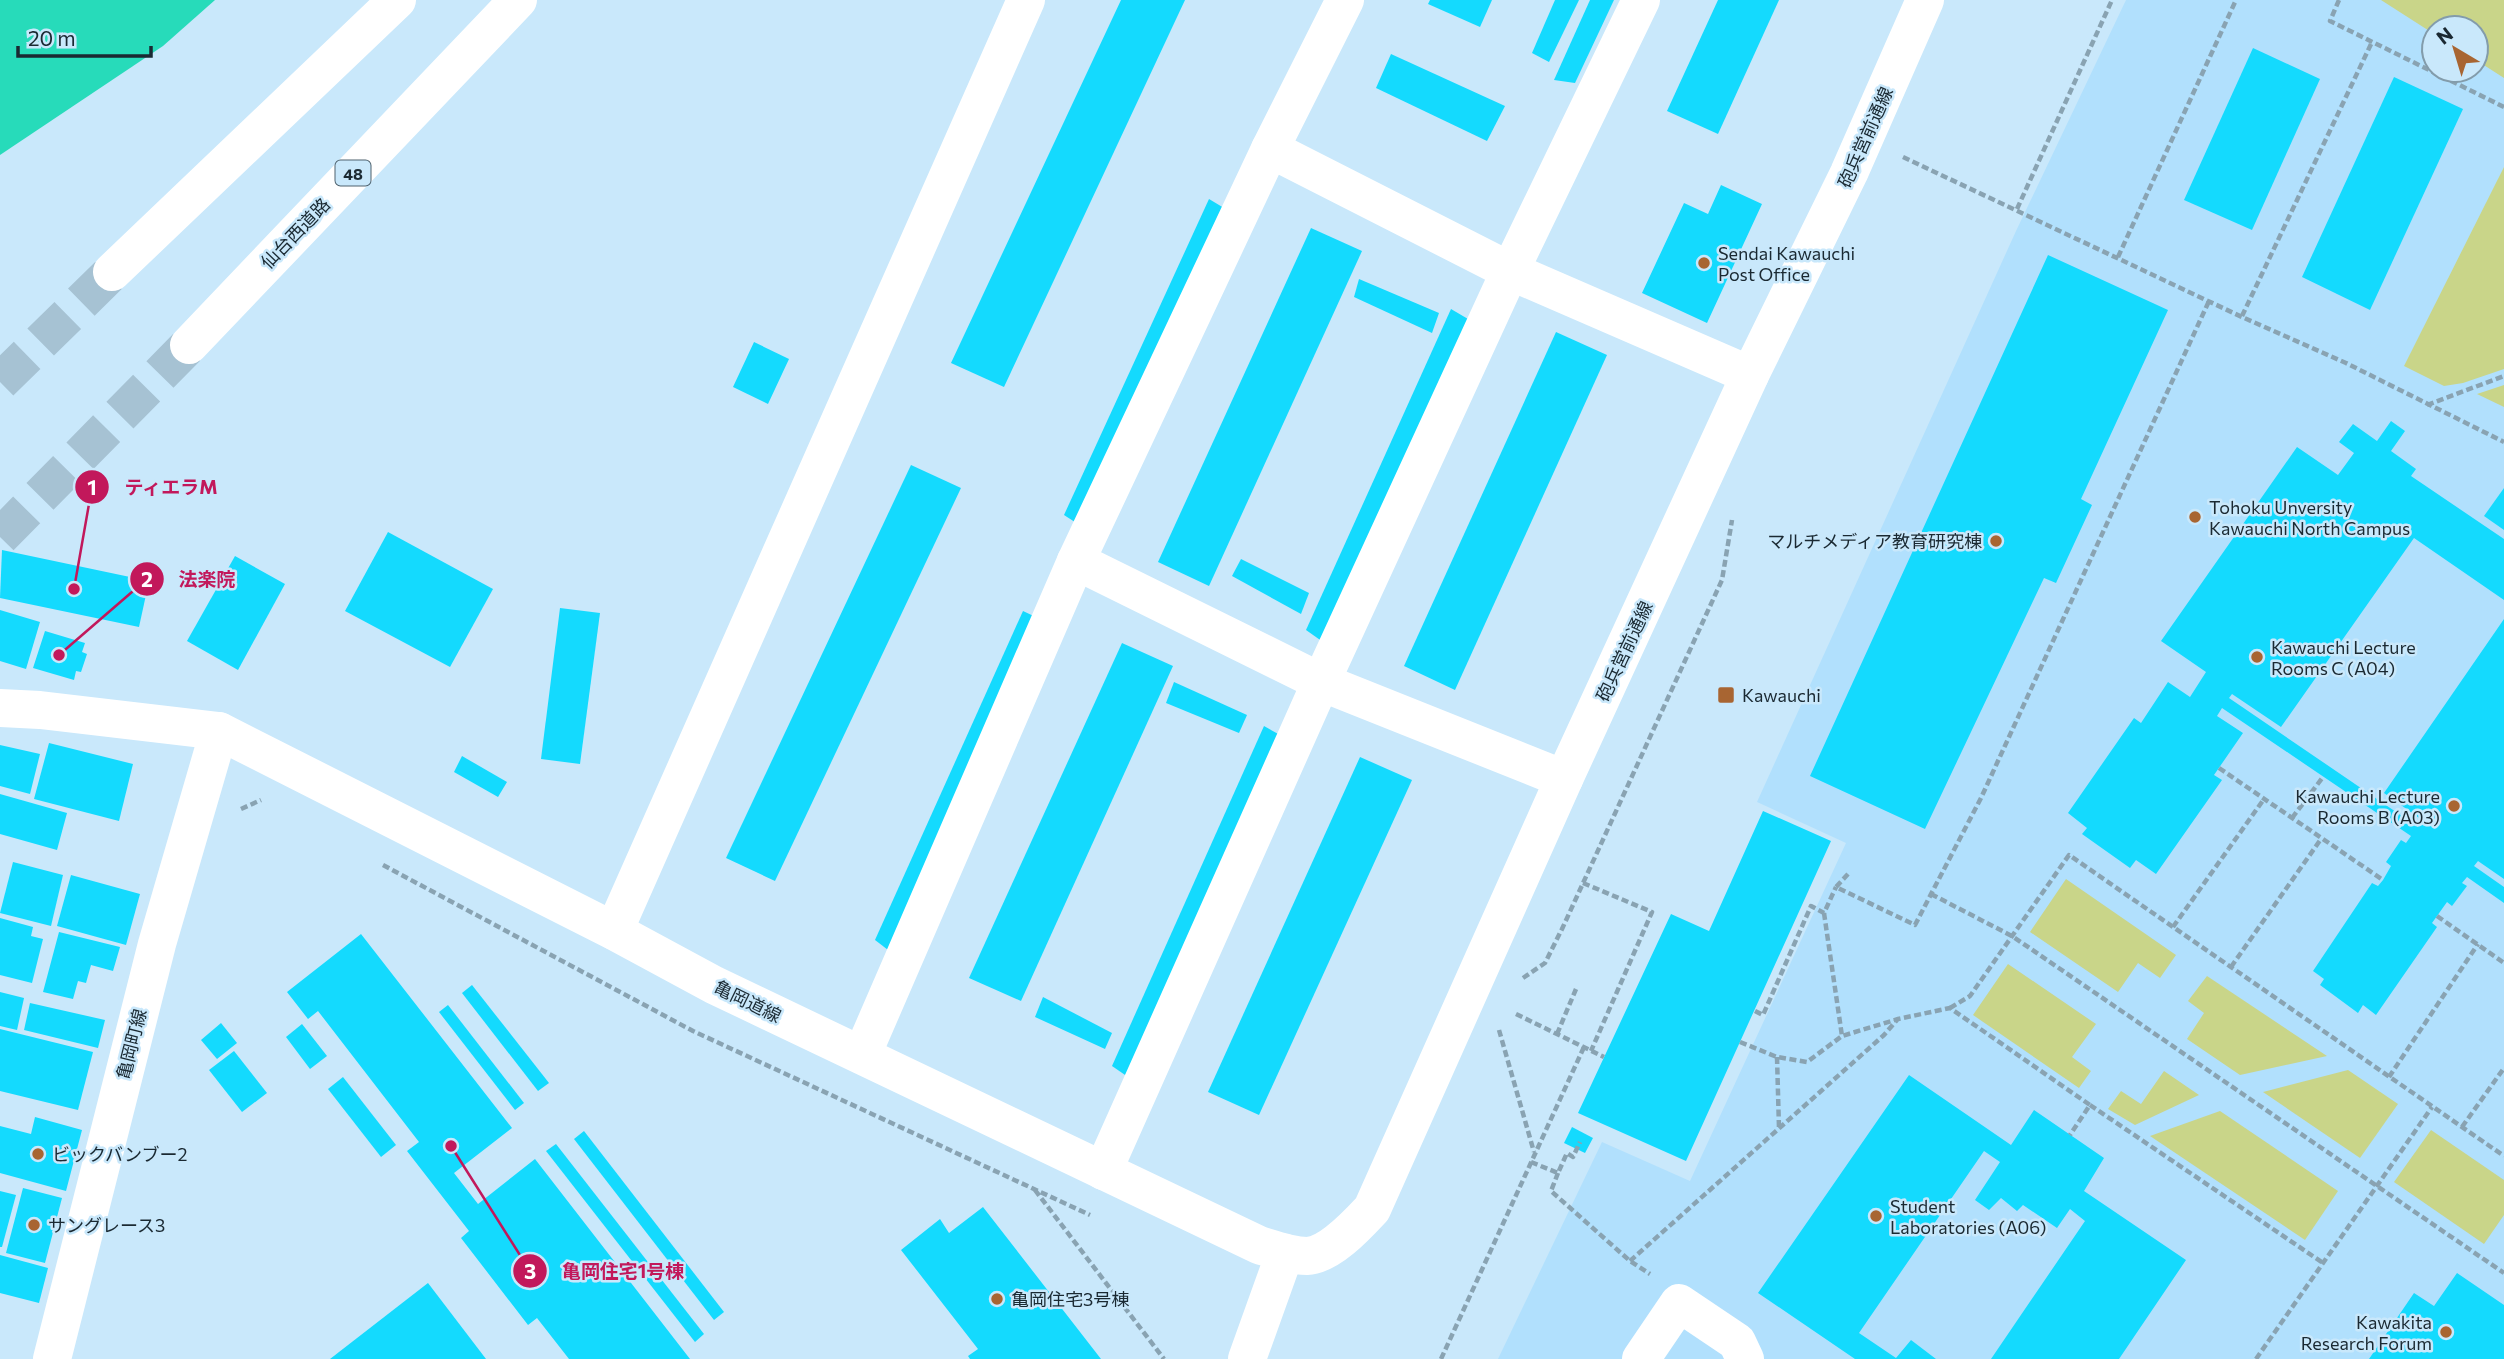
<svg xmlns="http://www.w3.org/2000/svg" width="2504" height="1359" font-family="Commissioner,'Noto Sans JP',sans-serif">
<style>
.built{fill:#b1e0fd;fill-rule:evenodd}
.green{fill:#c9d589}
.water{fill:#27dbba}
.building{fill:#14dafe}
.lines{fill:none;stroke-linecap:round;stroke-linejoin:round}
.highway-tunnel{stroke:#a6c2d3;stroke-width:38;stroke-dasharray:38 19;stroke-linecap:butt}
.path{stroke:#89a3b2;stroke-width:4.5;stroke-dasharray:7 3.5;stroke-linecap:butt}
.minor{stroke:#fff;stroke-width:38}
.highway{stroke:#fff;stroke-width:38}
.poi-dot{fill:#a86532;stroke:#c9e8fb;stroke-width:2.5}
.labels{text-anchor:middle;dominant-baseline:central;stroke-width:5;stroke-linejoin:round;paint-order:stroke}
.shield{fill:#c9e8fb;stroke:#4e626e;stroke-width:2}
.shield-label{font-size:16px;font-weight:bold;fill:#1a2932}
.street-label{font-size:18px;fill:#1a2932;stroke:#c9e8fb}
.poi-label{font-size:18px;fill:#1a2932;stroke:#c9e8fb;text-anchor:start}
.leader{fill:none;stroke:#c2185b;stroke-width:2.5}
.callout-dot{fill:#c2185b;stroke:#c9e8fb;stroke-width:2.5}
.mark-label{font-size:21px;text-anchor:middle;font-weight:bold;fill:#fff}
.callout-label{font-size:19px;text-anchor:middle;font-weight:bold;fill:#c2185b;stroke:#c9e8fb;stroke-width:5;stroke-linejoin:round;paint-order:stroke}
</style>
<rect width="100%" height="100%" fill="#c9e8fb"/>
<path class="built" d="M 2126,0 L 2504,0 L 2504,1359 L 1498,1359 L 1602,1142 L 1690,1181 L 1846,843 L 1757,802 L 2016,231 ZM 2434,28 L 2476,28 L 2476,70 L 2434,70 Z"/>
<g class="green">
<polygon points="2381,0 2504,0 2504,78 2476,60 2476,28 2434,28 2434,34"/>
<polygon points="2504,167 2504,369 2463,383 2444,386 2404,366"/>
<polygon points="2504,385 2504,407 2477,394"/>
<polygon points="2066,879 2176,955 2160,978 2138,963 2118,992 2030,932"/>
<polygon points="2008,964 2096,1024 2072,1057 2091,1071 2079,1088 1973,1015"/>
<polygon points="2207,976 2327,1056 2240,1075 2187,1039 2204,1013 2188,1001"/>
<polygon points="2348,1070 2398,1104 2360,1158 2263,1092"/>
<polygon points="2164,1071 2199,1095 2135,1125 2108,1109 2121,1091 2141,1104"/>
<polygon points="2220,1111 2338,1191 2305,1240 2150,1136"/>
<polygon points="2431,1130 2504,1180 2504,1215 2484,1244 2394,1182"/>
</g>
<polygon class="water" points="0,0 215,0 163,46 0,155"/>
<g class="building">
<polygon points="1121,0 1185,0 1004,387 951,363"/>
<polygon points="1430,0 1492,0 1480,27 1428,4"/>
<polygon points="1555,0 1579,0 1549,62 1532,53"/>
<polygon points="1590,0 1614,0 1575,83 1554,80"/>
<polygon points="1718,0 1779,0 1718,134 1667,111"/>
<polygon points="2253,48 2320,79 2252,230 2184,200"/>
<polygon points="1391,54 1505,106 1487,141 1376,88"/>
<polygon points="2394,77 2463,109 2370,310 2302,277"/>
<polygon points="1721,185 1762,204 1707,323 1642,293 1684,203 1708,214"/>
<polygon points="1209,199 1229,211 1081,526 1064,515"/>
<polygon points="1311,228 1362,251 1209,586 1158,562"/>
<polygon points="2048,255 2168,310 2081,499 2092,505 2056,583 2044,578 1925,829 1810,776"/>
<polygon points="1359,279 1439,313 1432,333 1354,297"/>
<polygon points="1451,309 1468,319 1323,642 1306,630"/>
<polygon points="1556,332 1607,355 1455,690 1404,666"/>
<polygon points="754,342 789,359 768,404 733,387"/>
<polygon points="2391,421 2405,431 2391,451 2416,469 2411,476 2504,539 2504,600 2414,538 2281,727 2232,694 2229,698 2418,827 2422,820 2384,793 2504,619 2504,879 2478,861 2474,866 2504,887 2504,903 2467,877 2462,883 2467,886 2452,906 2447,902 2432,923 2437,927 2376,1015 2363,1005 2358,1013 2320,985 2324,979 2313,971 2372,883 2378,886 2383,880 2391,866 2386,862 2401,840 2406,843 2411,836 2222,708 2217,716 2243,733 2214,775 2222,780 2156,874 2136,860 2130,868 2082,834 2087,828 2068,813 2134,718 2141,723 2168,682 2190,697 2206,672 2161,641 2297,447 2338,475 2354,453 2339,442 2353,424 2377,441"/>
<polygon points="911,465 961,488 775,881 726,858"/>
<polygon points="2504,488 2504,530 2484,516"/>
<polygon points="388,532 493,589 450,667 345,611"/>
<polygon points="2,550 149,581 139,627 0,598"/>
<polygon points="235,556 285,584 238,670 187,641"/>
<polygon points="1241,559 1309,593 1301,614 1232,576"/>
<polygon points="560,608 600,613 580,764 541,759"/>
<polygon points="0,610 40,622 26,669 0,661"/>
<polygon points="1023,611 1040,619 892,953 875,940"/>
<polygon points="45,631 85,643 82,652 87,654 81,672 76,671 74,680 33,668"/>
<polygon points="1122,643 1173,666 1021,1001 969,978"/>
<polygon points="1174,682 1247,715 1239,733 1166,703"/>
<polygon points="1264,726 1280,735 1128,1077 1112,1066"/>
<polygon points="49,743 133,764 119,821 34,799"/>
<polygon points="0,745 40,754 30,794 0,786"/>
<polygon points="462,756 507,782 498,797 454,772"/>
<polygon points="1360,757 1412,780 1259,1115 1208,1092"/>
<polygon points="0,794 67,813 57,850 0,834"/>
<polygon points="1763,811 1831,841 1686,1161 1578,1113 1671,914 1709,931"/>
<polygon points="13,862 63,875 51,926 0,913"/>
<polygon points="71,875 140,894 126,945 57,926"/>
<polygon points="0,918 33,927 31,936 43,939 32,983 0,975"/>
<polygon points="59,932 120,947 113,971 91,965 86,983 78,981 73,999 43,992"/>
<polygon points="361,934 512,1128 454,1173 478,1204 535,1159 690,1359 569,1359 537,1318 528,1325 461,1238 469,1231 407,1151 419,1142 318,1011 308,1019 287,992"/>
<polygon points="472,985 549,1083 538,1091 462,993"/>
<polygon points="0,992 24,998 17,1030 0,1026"/>
<polygon points="1043,997 1112,1033 1105,1049 1035,1017"/>
<polygon points="30,1003 105,1020 98,1048 24,1030"/>
<polygon points="448,1005 524,1103 515,1110 439,1012"/>
<polygon points="221,1023 237,1043 217,1059 201,1040"/>
<polygon points="302,1024 327,1056 310,1069 286,1037"/>
<polygon points="0,1029 93,1052 78,1110 0,1091"/>
<polygon points="234,1051 267,1093 242,1112 209,1070"/>
<polygon points="1909,1075 2011,1145 2034,1110 2104,1158 2084,1191 2186,1260 2119,1359 1991,1359 2085,1221 2070,1209 2057,1228 2023,1205 2017,1211 2001,1198 1989,1210 1975,1200 2000,1162 1984,1151 1859,1333 1896,1358 1911,1340 1936,1359 1855,1359 1758,1293"/>
<polygon points="343,1077 396,1145 381,1157 328,1089"/>
<polygon points="35,1117 82,1130 66,1191 0,1173 0,1126 31,1134"/>
<polygon points="1572,1127 1593,1138 1585,1153 1564,1143"/>
<polygon points="584,1131 724,1312 714,1320 574,1139"/>
<polygon points="556,1144 704,1334 695,1342 546,1151"/>
<polygon points="23,1188 62,1198 45,1263 6,1253"/>
<polygon points="0,1191 16,1195 2,1247 0,1247"/>
<polygon points="983,1207 1101,1359 970,1359 968,1356 978,1349 901,1250 940,1219 949,1233"/>
<polygon points="0,1255 48,1268 39,1303 0,1293"/>
<polygon points="2457,1273 2504,1305 2504,1359 2369,1359 2414,1293 2434,1306"/>
<polygon points="428,1283 486,1359 330,1359"/>
</g>
<g class="lines">
<g class="highway-tunnel">
<polyline points="0,382 112,272"/>
<polyline points="0,537 189,345"/>
</g>
<g class="path">
<polyline points="2339,0 2330,21 2504,107"/>
<polyline points="1903,157 2242,317 2346,363 2504,442"/>
<polyline points="2017,209 2112,0"/>
<polyline points="2118,257 2236,0"/>
<polyline points="2242,316 2372,42"/>
<polyline points="2427,405 2504,376"/>
<polyline points="2219,768 2383,880"/>
<polyline points="241,809 261,800"/>
<polyline points="2292,818 2323,777"/>
<polyline points="383,865 693,1031 1090,1215"/>
<polyline points="1848,874 1836,887 1915,925 1981,798 2209,301"/>
<polyline points="1583,883 1652,912 1591,1051"/>
<polyline points="1931,894 2012,936 2504,1273"/>
<polyline points="1824,913 1842,1036"/>
<polyline points="2437,916 2504,963"/>
<polyline points="2173,927 2264,799"/>
<polyline points="2231,967 2321,839"/>
<polyline points="1523,978 1545,963 1562,929 1722,580 1732,520"/>
<polyline points="1950,1008 1970,996 2069,855 2504,1156"/>
<polyline points="1755,1011 1763,1015 1811,906 1824,913 1836,887"/>
<polyline points="1516,1014 1604,1057"/>
<polyline points="1499,1030 1534,1152"/>
<polyline points="1557,1034 1576,989"/>
<polyline points="1740,1042 1777,1057 1807,1062 1842,1036 1898,1019 1950,1008 2090,1105 2070,1135"/>
<polyline points="1777,1057 1779,1128"/>
<polyline points="2389,1077 2478,944"/>
<polyline points="2090,1105 2323,1263"/>
<polyline points="2462,1127 2504,1068"/>
<polyline points="1531,1162 1558,1173 1567,1153 1573,1157 1580,1142"/>
<polyline points="1558,1173 1551,1191 1630,1261 1650,1274"/>
<polyline points="1035,1190 1164,1359"/>
<polyline points="1630,1261 1884,1035 1897,1020"/>
<polyline points="1441,1359 1584,1047"/>
<polyline points="2256,1359 2432,1107"/>
</g>
<g class="minor">
<polyline points="1270,149 1510,271 1750,375"/>
<polyline points="1076,561 1321,682 1564,779"/>
<path d="M 0,708 L 40,710 L 219,731 L 614,931 L 714,985 L 1259,1245 C 1275,1250 1291,1256 1307,1256 C 1330,1255 1358,1224 1372,1209 L 1564,779 L 1750,375 L 1849,173 L 1925,0"/>
<polyline points="614,931 1026,0"/>
<polyline points="862,1055 1076,561 1270,149 1345,0"/>
<polyline points="1103,1171 1321,682 1510,271 1641,0"/>
<polyline points="52,1359 157,944 219,731"/>
<polyline points="1247,1359 1285,1253"/>
<polyline points="1641,1359 1679,1303 1737,1342 1745,1359"/>
</g>
<g class="highway">
<polyline points="112,272 397,0"/>
<polyline points="189,345 518,0"/>
</g>
</g>
<g class="poi-dot">
<circle cx="1704" cy="263" r="7"/>
<circle cx="2195" cy="517" r="7"/>
<circle cx="1996" cy="541" r="7"/>
<circle cx="2257" cy="657" r="7"/>
<rect x="1717" y="686" width="18" height="18" rx="3.5"/>
<circle cx="2454" cy="806" r="7"/>
<circle cx="38" cy="1154" r="7"/>
<circle cx="1876" cy="1216" r="7"/>
<circle cx="34" cy="1225" r="7"/>
<circle cx="997" cy="1299" r="7"/>
<circle cx="2446" cy="1332" r="7"/>
</g>
<g class="labels">
<rect class="shield" x="335.5" y="160.5" width="35" height="25" rx="5"/>
<g class="shield-label">
<text x="353" y="173">48</text>
</g>
<g class="street-label">
<text transform="translate(1865 137) rotate(-66)">砲兵営前通線</text>
<text transform="translate(295 233) rotate(-46)">仙台西道路</text>
<text transform="translate(1624 651) rotate(-65)">砲兵営前通線</text>
<text transform="translate(748 1001) rotate(26)">亀岡道線</text>
<text transform="translate(131 1044) rotate(-76)">亀岡町線</text>
</g>
<g class="poi-label">
<text x="1718" y="253">Sendai Kawauchi<tspan x="1718" dy="21">Post Office</tspan></text>
<text x="2209" y="507">Tohoku Unversity<tspan x="2209" dy="21">Kawauchi North Campus</tspan></text>
<text x="1982" y="541" text-anchor="end">マルチメディア教育研究棟</text>
<text x="2271" y="647">Kawauchi Lecture<tspan x="2271" dy="21">Rooms C (A04)</tspan></text>
<text x="1742" y="695">Kawauchi</text>
<text x="2440" y="796" text-anchor="end">Kawauchi Lecture<tspan x="2440" dy="21">Rooms B (A03)</tspan></text>
<text x="52" y="1154">ビックバンブー2</text>
<text x="1890" y="1206">Student<tspan x="1890" dy="21">Laboratories (A06)</tspan></text>
<text x="48" y="1225">サングレース3</text>
<text x="1011" y="1299">亀岡住宅3号棟</text>
<text x="2432" y="1322" text-anchor="end">Kawakita<tspan x="2432" dy="21">Research Forum</tspan></text>
</g>
</g>
<path class="leader" d="M74 589L92 487M59 655L147 579M451 1146L530 1271"/>
<g class="callout-dot">
<circle cx="74" cy="589" r="7"/>
<circle cx="59" cy="655" r="7"/>
<circle cx="451" cy="1146" r="7"/>
<circle cx="92" cy="487" r="18"/>
<circle cx="147" cy="579" r="18"/>
<circle cx="530" cy="1271" r="18"/>
</g>
<g class="mark-label">
<text x="92" y="495">1</text>
<text x="147" y="587">2</text>
<text x="530" y="1279">3</text>
</g>
<g class="callout-label">
<text x="171" y="494">ティエラM</text>
<text x="207" y="586">法楽院</text>
<text x="623" y="1278">亀岡住宅1号棟</text>
</g>
<g transform="translate(2455 49) rotate(322)"><circle r="33" fill="#c9e8fb" stroke="#839cab" stroke-width="2"/>
<path d="M0-5L12 26L0 18L-12 26Z" fill="#a86532"/>
<text y="-10" font-size="19" font-weight="bold" text-anchor="middle" fill="#1a2932">N</text>
</g>
<path d="M18 46v10h133v-10" fill="none" stroke="#1a2932" stroke-width="3.5"/>
<text x="28" y="46" font-size="21" fill="#1a2932" stroke="#c9e8fb" stroke-width="5" paint-order="stroke">20 m</text>
</svg>
